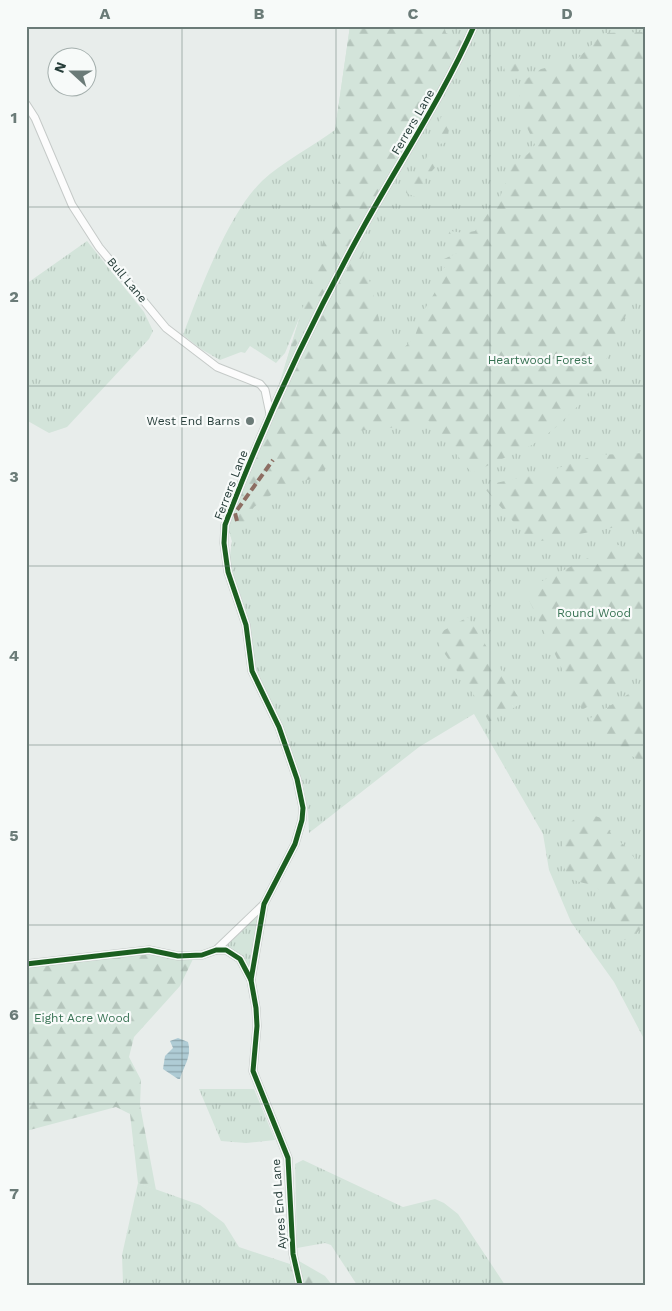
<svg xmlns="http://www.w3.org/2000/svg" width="672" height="1311" font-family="'Work Sans',sans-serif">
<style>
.grass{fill:url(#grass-tufts)}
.forest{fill:url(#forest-firs)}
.water{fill:url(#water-rules)}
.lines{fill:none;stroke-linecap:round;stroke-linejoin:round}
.minor-casing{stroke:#c5cac8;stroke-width:9}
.minor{stroke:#fcfcfc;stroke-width:7}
.quiet{stroke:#8d6e63;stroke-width:4;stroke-dasharray:8 4;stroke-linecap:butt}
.cycleway-casing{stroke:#f7faf9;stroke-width:8}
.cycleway{stroke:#1b5e20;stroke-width:5}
.grid{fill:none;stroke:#6b7b78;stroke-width:1;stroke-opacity:0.55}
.poi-dot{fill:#6b7b78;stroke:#f7faf9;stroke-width:2}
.labels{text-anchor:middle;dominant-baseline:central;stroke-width:4.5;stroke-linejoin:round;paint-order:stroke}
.street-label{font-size:12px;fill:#273e3a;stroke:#f7faf9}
.park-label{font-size:12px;fill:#367152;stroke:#f7faf9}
.poi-label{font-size:12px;fill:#273e3a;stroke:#f7faf9;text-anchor:end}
.neatline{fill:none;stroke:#6b7b78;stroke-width:2}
.grid-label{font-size:16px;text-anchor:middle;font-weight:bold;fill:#6b7b78}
</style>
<defs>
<pattern id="grass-tufts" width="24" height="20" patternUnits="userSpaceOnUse" patternTransform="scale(1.25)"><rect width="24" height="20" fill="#d3e4da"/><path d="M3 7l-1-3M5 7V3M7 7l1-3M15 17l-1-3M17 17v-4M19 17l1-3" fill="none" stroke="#b5c5bc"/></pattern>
<pattern id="forest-firs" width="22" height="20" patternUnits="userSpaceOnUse" patternTransform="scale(1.25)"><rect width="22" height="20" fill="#d3e4da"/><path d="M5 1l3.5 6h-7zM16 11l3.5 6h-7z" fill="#b5c5bc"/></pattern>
<pattern id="water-rules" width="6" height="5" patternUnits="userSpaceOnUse" patternTransform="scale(1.25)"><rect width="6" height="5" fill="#afccd5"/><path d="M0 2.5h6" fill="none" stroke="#8ea7ae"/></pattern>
</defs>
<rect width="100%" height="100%" fill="#e8edeb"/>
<g class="grass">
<path d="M 350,26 L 646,26 L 646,1051 L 643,1037 L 614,982 L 571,922 L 549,870 L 543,834 L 474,714 L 419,747 L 309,833 L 308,811 L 303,784 L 288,740 L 256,669 L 249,620 L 229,562 L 232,541 L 227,524 L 263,437 L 300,316 L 285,353 L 276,363 L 250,346 L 245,353 L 241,352 L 220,360 L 201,349 L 183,335 C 200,290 228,214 262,181 C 281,163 313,146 335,130 Z"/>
<polygon points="87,241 144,312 153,331 149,339 67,427 49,433 26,420 26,284"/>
<polygon points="262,911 250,971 238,954 224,947"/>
<polygon points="199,1089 254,1089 275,1140 246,1143 221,1141"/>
<polygon points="303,1160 403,1207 435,1199 444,1203 458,1214 505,1285 357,1285 331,1245 325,1243 297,1248 295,1164"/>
<polygon points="138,1183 200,1205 224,1223 239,1247 290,1264 296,1285 139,1285 123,1283 122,1255"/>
</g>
<g class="forest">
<polygon points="350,26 444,26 446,33 464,42 413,138 376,196 285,366 333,209 346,149 335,130"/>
<path d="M 646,32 L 646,45 L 643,46 L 646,51 L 646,280 L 616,333 L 603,369 L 583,401 L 554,429 L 532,445 L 472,473 L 427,419 L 421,425 L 356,431 L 337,446 L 320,478 L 288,483 L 254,507 L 232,541 L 227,524 L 291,375 L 361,243 L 366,246 L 361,259 L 371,285 L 382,332 L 403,349 L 415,336 L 423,312 L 441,282 L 439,274 L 445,267 L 444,259 L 457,253 L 454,246 L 445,241 L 450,231 L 464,233 L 475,231 L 500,197 L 508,177 L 505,171 L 511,170 L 514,161 L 528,154 L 535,145 C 524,119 515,111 522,82 L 541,69 L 575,61 L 604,33 Z"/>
<circle cx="512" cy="67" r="8"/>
<path d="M 445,109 L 456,113 L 455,123 C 448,128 447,133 450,141 L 440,144 L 436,138 L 438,124 Z"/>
<polygon points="430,147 437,148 441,161 424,180 424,191 416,197 406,193 406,188 426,159"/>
<path d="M 646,453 L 646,538 C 642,535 637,531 633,529 C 614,521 556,544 530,541 L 486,490 L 486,485 L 544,473 L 596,455 Z"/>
<polygon points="619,545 638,552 646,561 646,663 629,682 582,710 524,590 610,547"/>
<polygon points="468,617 522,703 489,722 476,698 440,647 439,633"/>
<polygon points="646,683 646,763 615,748 589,719"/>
<path d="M 592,815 L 601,818 L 612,835 L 627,848 L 640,866 L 646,879 L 646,923 L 633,937 L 624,940 C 613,925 614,902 598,889 C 590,882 577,884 570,877 C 558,866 560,833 571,822 C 577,816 584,816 592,815 Z"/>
<polygon points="153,953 193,959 180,986 134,1037 129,1057 141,1080 140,1105 156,1190 138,1183 130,1114 116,1107 26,1131 26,965"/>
<polygon points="299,1261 325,1276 332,1285 304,1285"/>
</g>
<path class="water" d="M 178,1038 L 188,1042 C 192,1057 184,1065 180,1079 L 178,1079 L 163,1069 L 165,1056 L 173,1048 L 170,1041 Z"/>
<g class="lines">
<defs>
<g id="minor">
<polyline points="26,104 35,118 72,205 99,247 166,328 217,367 260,384 265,390 270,414"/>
<polyline points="216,950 264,904"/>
<polyline points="26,964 149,950 178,956 202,955 216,950 226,950 240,959 251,980 256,1008 257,1026 253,1071 288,1158 293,1254 300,1285"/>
<path d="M 251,980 L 264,904 L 295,844 L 302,820 L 303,808 L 297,779 L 279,727 L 252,671 L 246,625 L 228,572 L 224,543 L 225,525 C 264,422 311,322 364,226 C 401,159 443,96 474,26"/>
</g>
</defs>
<use href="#minor" class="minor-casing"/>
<use href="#minor" class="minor"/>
<polyline class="quiet" points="237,521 235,513 273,460"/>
<defs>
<g id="cycleway">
<polyline points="26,964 149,950 178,956 202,955 216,950 226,950 240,959 251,980 256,1008 257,1026 253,1071 288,1158 293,1254 300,1285"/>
<path d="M 251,980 L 264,904 L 295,844 L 302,820 L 303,808 L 297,779 L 279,727 L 252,671 L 246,625 L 228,572 L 224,543 L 225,525 C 264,422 311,322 364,226 C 401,159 443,96 474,26"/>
</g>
</defs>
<use href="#cycleway" class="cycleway-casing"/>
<use href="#cycleway" class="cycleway"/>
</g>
<path class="grid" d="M 182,26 L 182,1285M 336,26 L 336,1285M 490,26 L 490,1285M 26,207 L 646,207M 26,386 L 646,386M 26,566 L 646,566M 26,745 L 646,745M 26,925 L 646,925M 26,1104 L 646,1104"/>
<circle class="poi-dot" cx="250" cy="421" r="5"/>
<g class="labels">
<g class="street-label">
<text transform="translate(413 122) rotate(-60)">Ferrers Lane</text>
<text transform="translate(127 280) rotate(50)">Bull Lane</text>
<text transform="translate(231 485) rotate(-69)">Ferrers Lane</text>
<text transform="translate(279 1204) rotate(-94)">Ayres End Lane</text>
</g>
<g class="park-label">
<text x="540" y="360">Heartwood Forest</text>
<text x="594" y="613">Round Wood</text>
<text x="82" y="1018">Eight Acre Wood</text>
</g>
<g class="poi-label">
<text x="240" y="421">West End Barns</text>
</g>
</g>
<rect width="672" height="1311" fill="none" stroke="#f7faf9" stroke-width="55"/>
<g transform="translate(72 72) rotate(291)"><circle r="24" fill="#f7faf9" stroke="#a4afad"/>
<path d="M0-4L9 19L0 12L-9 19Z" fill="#6b7b78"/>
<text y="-8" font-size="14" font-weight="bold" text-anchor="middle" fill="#273e3a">N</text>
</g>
<rect x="28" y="28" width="616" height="1256" class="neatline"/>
<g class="grid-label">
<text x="105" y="19">A</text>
<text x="259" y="19">B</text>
<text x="413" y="19">C</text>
<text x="567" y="19">D</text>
<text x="14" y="123">1</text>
<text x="14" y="302">2</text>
<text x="14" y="482">3</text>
<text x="14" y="661">4</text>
<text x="14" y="841">5</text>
<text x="14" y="1020">6</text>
<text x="14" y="1199">7</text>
</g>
</svg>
